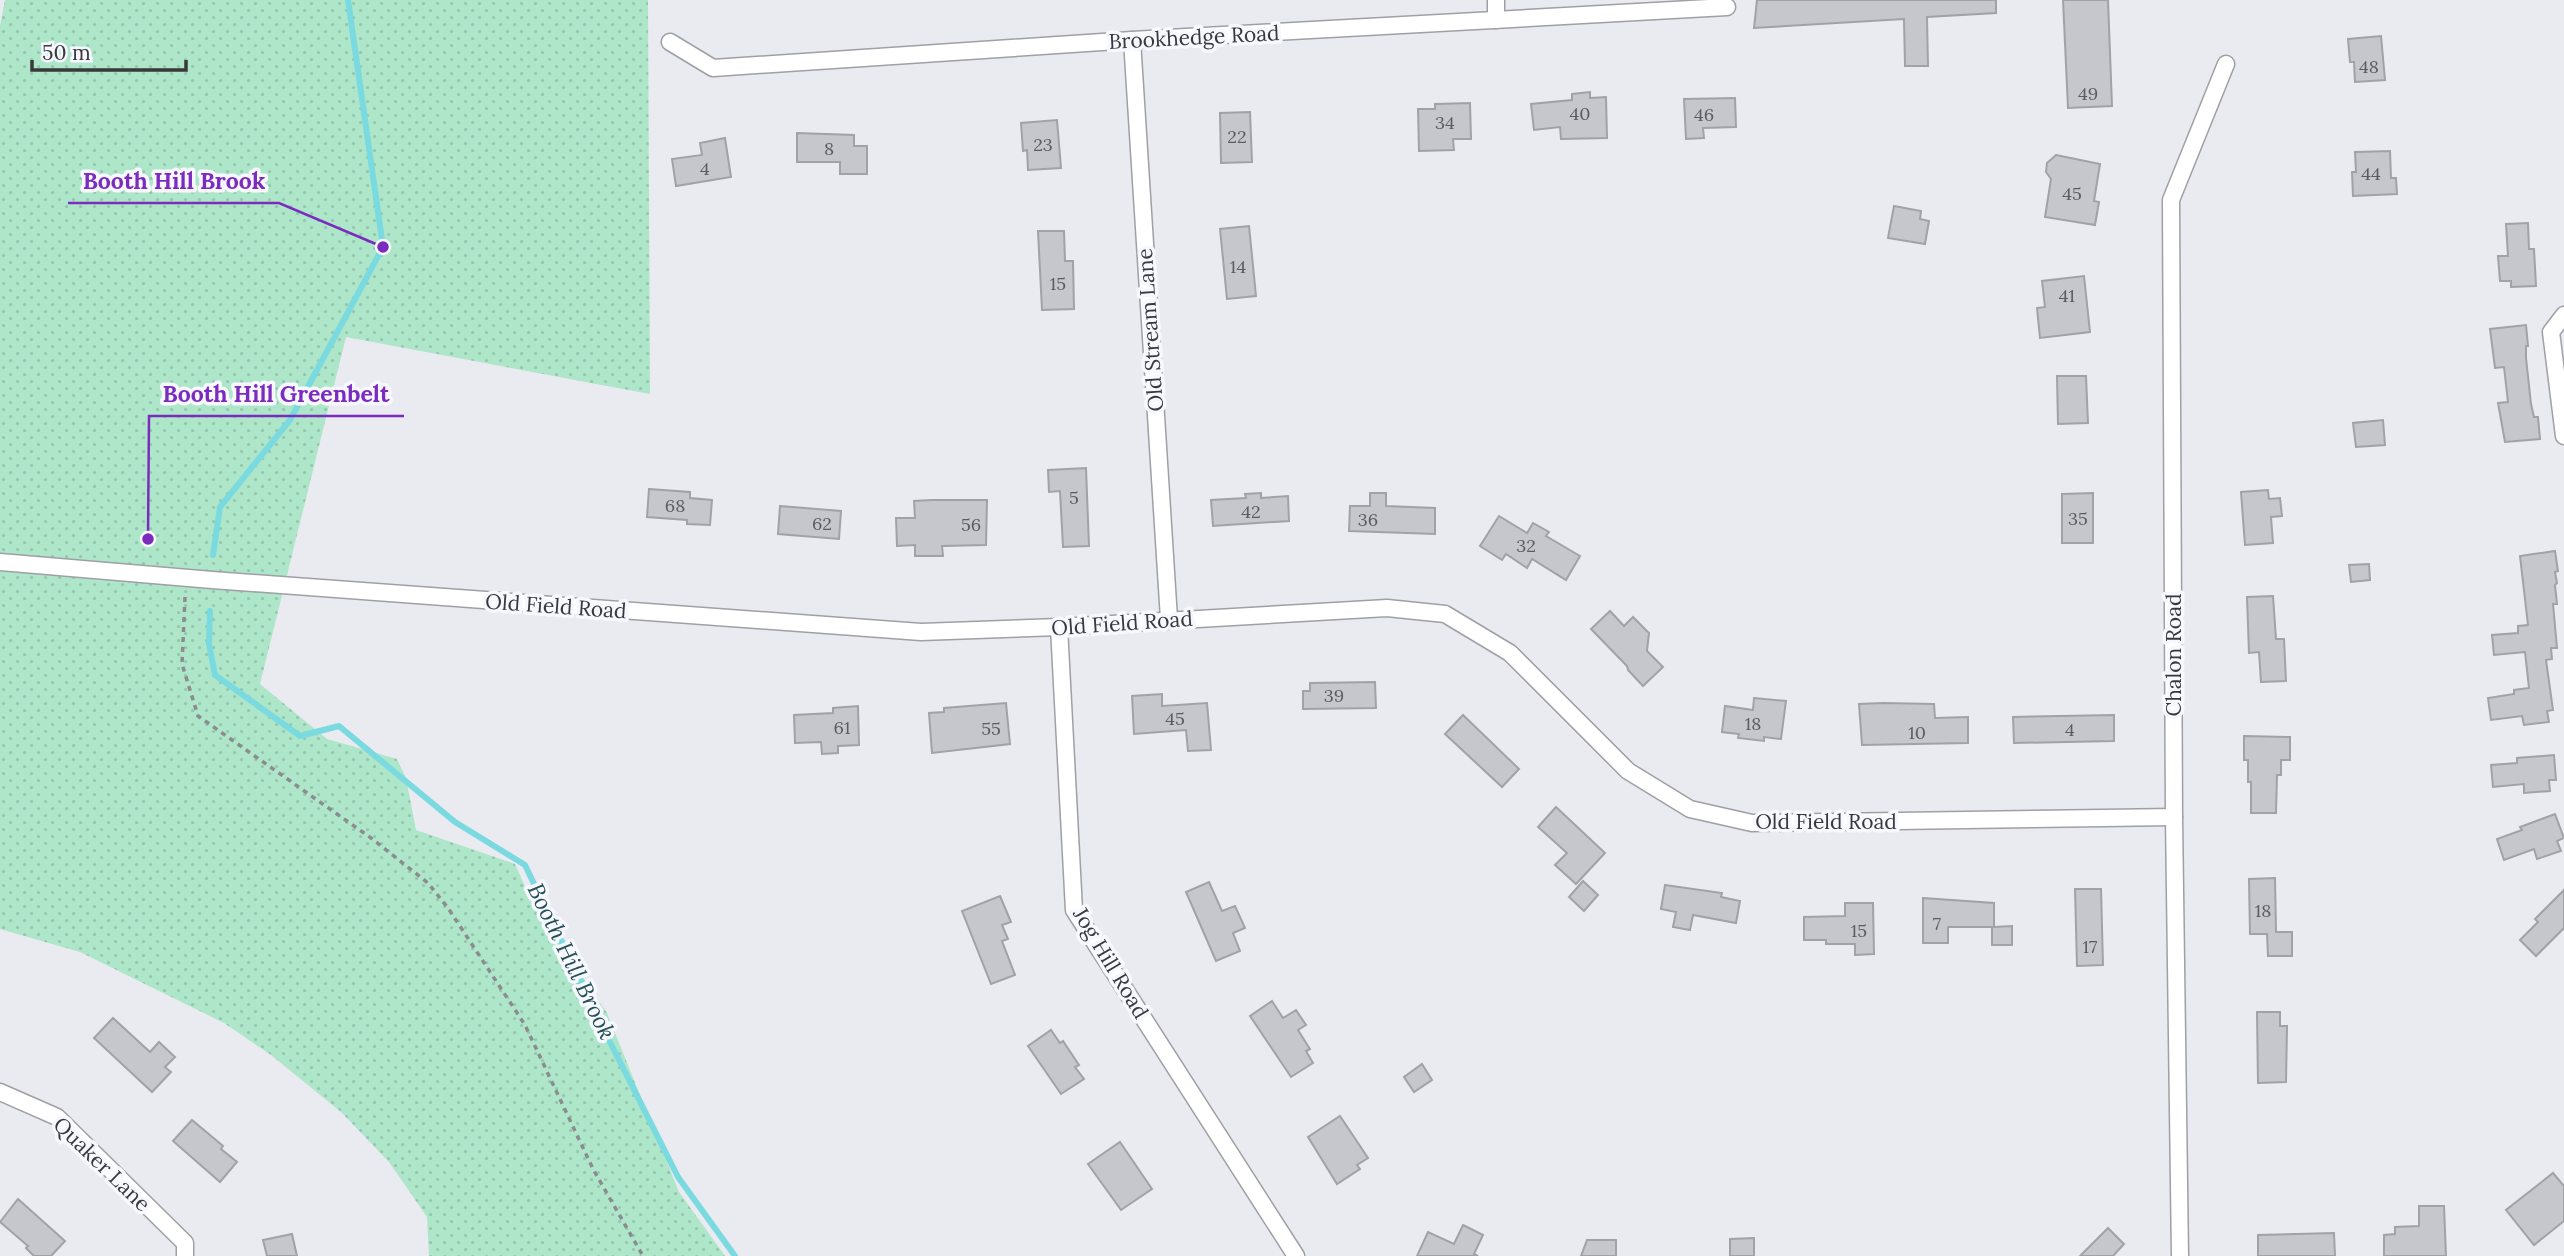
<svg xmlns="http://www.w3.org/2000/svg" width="2564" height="1256" font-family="Lora,serif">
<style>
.park{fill:url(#park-dots)}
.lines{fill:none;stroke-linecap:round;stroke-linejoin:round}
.stream{stroke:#7adadf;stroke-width:6}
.building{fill:#c6c6cd;stroke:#a1a1a8;stroke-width:2}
.minor-casing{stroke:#9f9fa6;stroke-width:19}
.path{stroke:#8b8b90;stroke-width:3.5;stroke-dasharray:5 5;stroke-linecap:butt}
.minor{stroke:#fff;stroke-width:16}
.labels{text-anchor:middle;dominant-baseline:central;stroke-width:7;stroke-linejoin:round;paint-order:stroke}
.number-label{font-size:18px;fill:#5c5c60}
.street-label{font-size:21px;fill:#39393c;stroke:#f7f7ff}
.water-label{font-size:23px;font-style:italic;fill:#255153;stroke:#f7f7ff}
.leader{fill:none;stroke:#7b2cbf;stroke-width:2.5}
.callout-dot{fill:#7b2cbf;stroke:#f7f7ff;stroke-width:2.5}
.callout-label{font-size:23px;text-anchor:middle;font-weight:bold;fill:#7b2cbf;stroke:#f7f7ff;stroke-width:7;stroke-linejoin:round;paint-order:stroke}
</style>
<defs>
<pattern id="park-dots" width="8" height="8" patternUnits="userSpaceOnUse" patternTransform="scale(1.75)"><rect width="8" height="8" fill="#aee6c9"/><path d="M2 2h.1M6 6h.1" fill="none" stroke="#96c6ae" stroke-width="1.8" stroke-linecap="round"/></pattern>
</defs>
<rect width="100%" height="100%" fill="#eaeaf1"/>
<polygon class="park" points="5,0 648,0 650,394 346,337 260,684 327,739 397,759 406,778 416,830 515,864 531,900 607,1013 679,1192 725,1256 429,1256 427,1217 389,1162 341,1112 271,1055 224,1023 80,952 0,929 0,26"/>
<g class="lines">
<g class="stream">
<polyline points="213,555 220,507 290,420 383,247 348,0"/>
<polyline points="210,611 209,644 215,675 300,736 339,726 455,822 525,865 611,1044 678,1177 735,1256"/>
</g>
</g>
<g class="building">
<polygon points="1757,0 1996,0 1996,13 1927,17 1928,66 1905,66 1904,19 1754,28"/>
<polygon points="2063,0 2108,0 2112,106 2068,108"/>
<polygon points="2381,36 2385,80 2355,82 2354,62 2350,62 2348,39"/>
<polygon points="1590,92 1590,98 1606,97 1607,138 1561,139 1560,127 1534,130 1531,104 1572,100 1572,94"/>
<polygon points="1735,98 1736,127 1703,128 1704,138 1686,139 1684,99"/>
<polygon points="1470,103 1471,139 1453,139 1454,150 1419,151 1418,109 1435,109 1435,104"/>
<polygon points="1250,112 1252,162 1221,163 1220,113"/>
<polygon points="1057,120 1061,168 1028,170 1027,150 1023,151 1021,123"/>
<polygon points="797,133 854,135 854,146 867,146 867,174 840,174 840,162 797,162"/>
<polygon points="725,138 731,177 676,186 672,159 702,155 700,143"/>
<polygon points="2390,151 2391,178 2396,178 2397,194 2353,196 2352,172 2356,172 2355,152"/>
<polygon points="2056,155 2100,164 2094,201 2099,202 2095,225 2045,217 2051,179 2046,172 2047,163"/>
<polygon points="1894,206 1921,211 1920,219 1929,221 1925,244 1888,238"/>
<polygon points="2528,223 2529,249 2534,249 2536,286 2511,287 2511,281 2500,281 2498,256 2508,256 2506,224"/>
<polygon points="1249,226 1256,296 1227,299 1220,229"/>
<polygon points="1038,231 1064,231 1065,261 1073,261 1074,309 1042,310"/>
<polygon points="2084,276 2090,332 2040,338 2037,308 2045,307 2042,281"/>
<polygon points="2526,325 2528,346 2526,346 2526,358 2531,404 2534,417 2538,417 2540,439 2505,442 2498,403 2508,402 2504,367 2495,368 2490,329"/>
<polygon points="2057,376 2086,376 2088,423 2058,424"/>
<polygon points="2383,420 2385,445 2356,447 2353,423"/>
<polygon points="1086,468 1089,546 1063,547 1060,491 1049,492 1048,470"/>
<polygon points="649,489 690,492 690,498 712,500 710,525 687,524 687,520 647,517"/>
<polygon points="2268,490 2269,499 2280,498 2282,516 2271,517 2273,543 2245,545 2241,492"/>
<polygon points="1261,493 1261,498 1288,496 1289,521 1213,526 1211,500 1246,498 1245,494"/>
<polygon points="1370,493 1386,493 1386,506 1435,508 1435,534 1349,531 1350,506 1370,506"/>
<polygon points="2093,493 2093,543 2062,543 2062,494"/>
<polygon points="931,500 987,500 986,545 942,546 943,556 915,556 915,545 897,546 896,518 915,518 914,501"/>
<polygon points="780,506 841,511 839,539 778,534"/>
<polygon points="1499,516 1527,533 1533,523 1549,532 1546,536 1580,556 1566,580 1532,559 1527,568 1506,554 1502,560 1480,546"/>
<polygon points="2555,551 2558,571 2555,572 2557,583 2555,585 2557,604 2553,604 2557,648 2551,648 2552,659 2546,660 2553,710 2547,711 2549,722 2524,725 2522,716 2491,720 2488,698 2514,694 2514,690 2529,688 2525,652 2494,655 2492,635 2518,633 2518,626 2528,625 2520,556"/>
<polygon points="2369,564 2370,580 2351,582 2349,565"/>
<polygon points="2273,596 2276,639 2284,639 2286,681 2261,682 2259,652 2249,653 2247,597"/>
<polygon points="1610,611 1624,626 1633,617 1649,633 1647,651 1663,667 1643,686 1628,670 1627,666 1591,629"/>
<polygon points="1375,682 1376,708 1303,709 1303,691 1310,691 1310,683"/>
<polygon points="1162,694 1162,706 1207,703 1211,750 1188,751 1186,730 1134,734 1132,696"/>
<polygon points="1754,698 1786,701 1781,739 1764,737 1764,741 1738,738 1739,734 1722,732 1725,706 1753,710"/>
<polygon points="1006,703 1010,744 932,753 929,713 944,712 944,708"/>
<polygon points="1883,703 1934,704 1935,718 1968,717 1968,743 1862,745 1859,704"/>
<polygon points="858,706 859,745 838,746 838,753 822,754 821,742 795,743 794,715 833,713 833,708"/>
<polygon points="1463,715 1519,769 1502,787 1445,734"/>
<polygon points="2114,715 2114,741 2014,743 2013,717"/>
<polygon points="2244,736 2290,737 2290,760 2281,760 2281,775 2277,775 2276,813 2251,813 2251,782 2248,782 2248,760 2244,760"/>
<polygon points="2554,755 2556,780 2549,780 2550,791 2524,793 2524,784 2493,787 2491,765 2517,763 2517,758"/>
<polygon points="1556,807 1605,853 1576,884 1555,865 1567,853 1538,827"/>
<polygon points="2555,814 2564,838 2557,841 2561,851 2537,859 2534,849 2504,860 2497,839 2522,830 2520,827"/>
<polygon points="2275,878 2276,932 2292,932 2292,956 2268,956 2267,934 2250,934 2249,879"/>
<polygon points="1583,881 1598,895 1584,911 1569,897"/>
<polygon points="1209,882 1222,911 1235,906 1245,928 1233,933 1240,951 1216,961 1186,892"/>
<polygon points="1665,885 1722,893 1721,897 1740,901 1736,923 1693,915 1690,930 1673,927 1676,912 1661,909"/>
<polygon points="2075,889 2101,889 2103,965 2077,966"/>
<polygon points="2564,890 2564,928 2536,956 2520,940 2538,922 2535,919"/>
<polygon points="1000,896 1011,922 1002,925 1008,939 1002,941 1015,975 991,984 962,911"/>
<polygon points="1923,898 1994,903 1994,927 2012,926 2012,945 1992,945 1992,927 1948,927 1948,943 1923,943"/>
<polygon points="1845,903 1873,903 1874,954 1855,955 1855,944 1826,944 1826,940 1804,940 1804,917 1845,916"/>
<polygon points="1272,1001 1283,1018 1296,1010 1306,1025 1298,1030 1310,1049 1306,1051 1313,1063 1291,1077 1250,1016"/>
<polygon points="2257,1012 2280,1012 2280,1026 2287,1026 2286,1082 2258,1083"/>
<polygon points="113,1018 150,1052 159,1042 175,1057 165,1067 171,1072 152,1092 94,1038"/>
<polygon points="1051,1030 1060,1043 1063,1041 1079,1065 1075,1067 1084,1079 1061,1094 1028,1046"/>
<polygon points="1422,1064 1432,1080 1414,1092 1404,1077"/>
<polygon points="1340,1116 1368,1158 1357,1165 1360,1169 1337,1184 1308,1137"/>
<polygon points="192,1120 223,1146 221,1149 237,1162 220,1182 173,1141"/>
<polygon points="1120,1142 1152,1189 1121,1210 1088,1164"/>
<polygon points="2553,1173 2564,1186 2564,1221 2534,1245 2506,1210"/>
<polygon points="18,1199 65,1241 51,1256 34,1256 26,1248 28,1246 0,1222"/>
<polygon points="2419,1206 2444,1206 2446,1256 2384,1256 2384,1235 2395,1234 2395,1227 2419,1226"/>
<polygon points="1463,1225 1483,1235 1474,1254 1478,1256 1417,1256 1428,1232 1454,1244"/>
<polygon points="2108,1228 2124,1244 2113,1256 2080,1256"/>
<polygon points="2334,1233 2335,1256 2258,1256 2258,1235"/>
<polygon points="292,1234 297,1256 267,1256 263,1240"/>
<polygon points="1754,1238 1754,1256 1730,1256 1730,1239"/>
<polygon points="1587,1240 1616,1240 1616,1256 1581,1256"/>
</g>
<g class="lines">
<defs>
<g id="minor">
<polyline points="1496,0 1496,20"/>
<polyline points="1132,40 1169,619"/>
<polyline points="670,42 713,68 1132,40 1727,7"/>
<polyline points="2564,315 2551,332 2564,436"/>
<polyline points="0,562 212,580 921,632 1059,627 1387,608 1445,614 1510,653 1628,771 1690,809 1752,823 2174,817"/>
<polyline points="1059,627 1074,910 1296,1256"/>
<polyline points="0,1092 57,1117 185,1243 185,1256"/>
<polyline points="2180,1256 2174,817 2171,200 2226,64"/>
</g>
</defs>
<use href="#minor" class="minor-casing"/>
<polyline class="path" points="185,597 182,664 198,716 371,838 428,883 448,908 525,1025 593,1169 643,1256"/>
<use href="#minor" class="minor"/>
</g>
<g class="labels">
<g class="number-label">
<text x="2369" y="66">48</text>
<text x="2088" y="93">49</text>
<text x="1580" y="113">40</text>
<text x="1704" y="114">46</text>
<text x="1445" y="122">34</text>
<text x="1237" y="136">22</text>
<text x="1043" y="144">23</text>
<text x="829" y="148">8</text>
<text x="705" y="168">4</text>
<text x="2371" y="173">44</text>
<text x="2072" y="193">45</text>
<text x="1238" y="266">14</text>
<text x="1058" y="283">15</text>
<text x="2067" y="295">41</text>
<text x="1074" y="497">5</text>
<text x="675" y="505">68</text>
<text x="1251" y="511">42</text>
<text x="2078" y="518">35</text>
<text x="1368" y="519">36</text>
<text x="822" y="523">62</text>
<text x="971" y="524">56</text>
<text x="1526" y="545">32</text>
<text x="1334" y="695">39</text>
<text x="1175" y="718">45</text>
<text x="1753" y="723">18</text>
<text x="842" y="727">61</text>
<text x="991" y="728">55</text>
<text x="2070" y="729">4</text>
<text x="1917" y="732">10</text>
<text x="2263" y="910">18</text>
<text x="1937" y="923">7</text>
<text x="1859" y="930">15</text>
<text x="2090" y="946">17</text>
</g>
<g class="street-label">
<text transform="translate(1194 37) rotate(-3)">Brookhedge Road</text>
<text transform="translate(1150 330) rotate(-94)">Old Stream Lane</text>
<text transform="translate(556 606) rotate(4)">Old Field Road</text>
<text transform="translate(1122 623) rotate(-4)">Old Field Road</text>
<text transform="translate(2173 655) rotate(-90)">Chalon Road</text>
<text x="1826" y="821">Old Field Road</text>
<text transform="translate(1111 963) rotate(59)">Jog Hill Road</text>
<text transform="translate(102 1164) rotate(44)">Quaker Lane</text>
</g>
<g class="water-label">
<text transform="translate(572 961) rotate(64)">Booth Hill Brook</text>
</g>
</g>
<path class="leader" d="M383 247L279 203H68M148 539L149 416H404"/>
<g class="callout-dot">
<circle cx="383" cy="247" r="7"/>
<circle cx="148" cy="539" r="7"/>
</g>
<g class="callout-label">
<text x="174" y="189">Booth Hill Brook</text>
<text x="276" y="402">Booth Hill Greenbelt</text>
</g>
<path d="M32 60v10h154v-10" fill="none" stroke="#39393c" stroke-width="3.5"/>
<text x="42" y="60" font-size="21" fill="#39393c" stroke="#f7f7ff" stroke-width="5" paint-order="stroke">50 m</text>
</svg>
